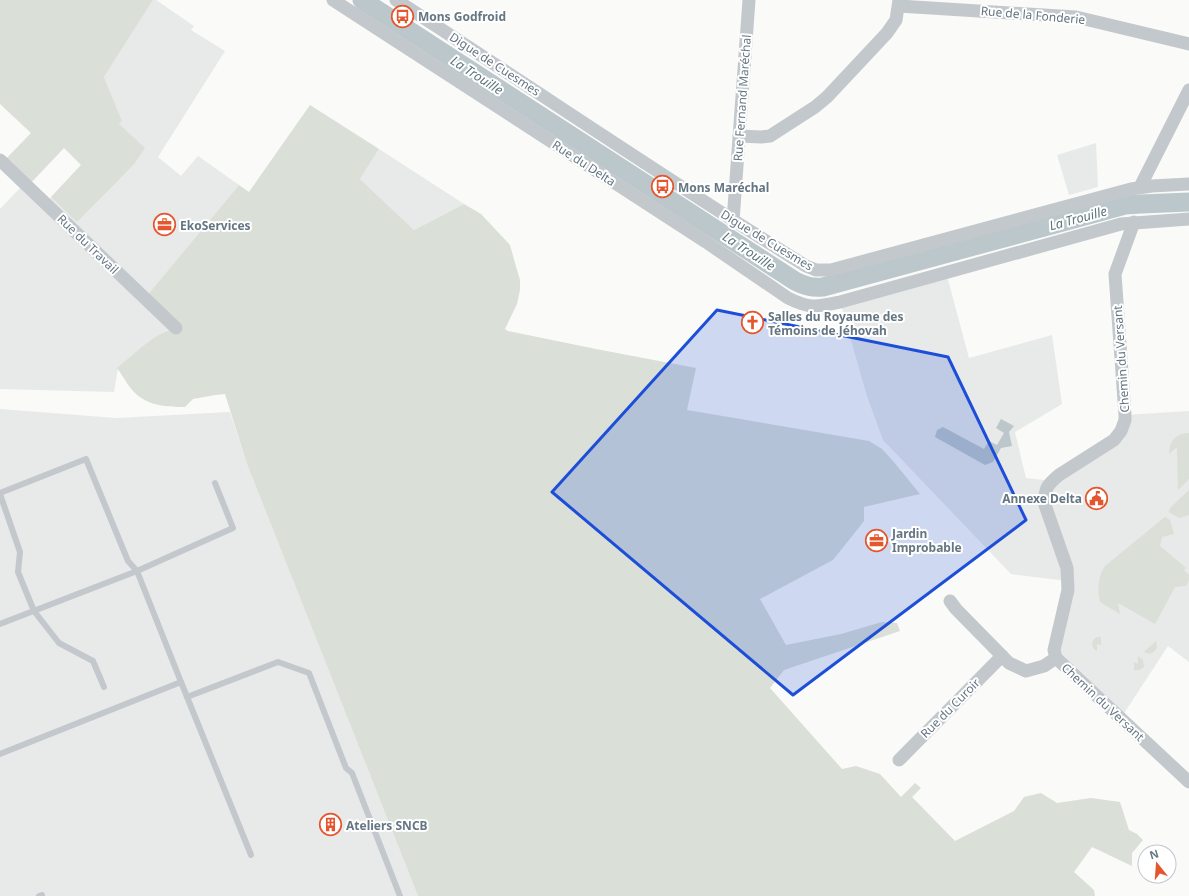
<svg xmlns="http://www.w3.org/2000/svg" width="1189" height="896" font-family="'Noto Sans',sans-serif">
<style>
.built{fill:#e8e9e9}
.green{fill:#dadfd7}
.water{fill:#bbc7cb}
.lines{fill:none;stroke-linecap:round;stroke-linejoin:round}
.river{stroke:#bbc7cb;stroke-width:19}
.service{stroke:#c3c8cc;stroke-width:6}
.minor{stroke:#c3c8cc;stroke-width:13}
.marked{fill:#1d4ed8;fill-opacity:0.2;stroke:#1d4ed8;stroke-width:3;stroke-linejoin:round}
.labels{text-anchor:middle;dominant-baseline:central;stroke-width:4;stroke-linejoin:round;paint-order:stroke}
.street-label{font-size:12px;fill:#657683;stroke:#fff}
.poi-label{font-size:12px;font-weight:bold;fill:#657683;stroke:#fff;text-anchor:start}
.water-label{font-size:13px;font-style:italic;fill:#60757c;stroke:#fff}
</style>
<rect width="100%" height="100%" fill="#fafaf8"/>
<g class="built">
<polygon points="153,0 156,0 194,26 191,30 225,51 158,157 181,176 198,156 239,185 145,298 176,328 167,330 150,341 118,368 114,392 0,389 0,209 20,188 46,203 122,121 104,77"/>
<polygon points="1096,143 1098,187 1069,195 1057,155"/>
<polygon points="379,149 464,204 414,230 360,179"/>
<polygon points="946,272 969,358 1052,335 1062,404 1015,432 1026,478 1052,481 1114,440 1125,415 1189,411 1189,662 1168,646 1121,718 1056,658 1067,581 1011,574 883,440 867,396 840,302"/>
<polygon points="0,409 116,418 230,412 247,464 418,896 0,896"/>
</g>
<g class="green">
<polygon points="0,0 153,0 104,77 122,121 119,124 145,148 134,164 77,222 51,197 81,165 64,148 28,186 3,162 31,133 0,104"/>
<path d="M 310,105 L 379,149 L 360,179 L 414,230 L 464,204 L 481,214 L 510,245 L 515,263 L 520,280 L 520,290 L 517,304 L 505,329 L 508,331 L 596,349 L 696,368 L 687,410 L 869,441 L 882,449 L 893,461 L 920,494 L 864,507 L 864,521 L 833,560 L 760,599 L 786,645 L 841,634 L 882,622 L 897,623 L 900,631 L 784,670 L 770,688 L 842,769 L 856,766 L 880,774 L 901,797 L 915,783 L 921,788 L 912,797 L 955,841 L 1014,811 L 1024,797 L 1041,793 L 1057,803 L 1091,798 L 1120,802 L 1129,830 L 1137,834 L 1143,840 L 1132,853 L 1132,866 L 1092,847 L 1074,872 L 1094,890 L 1095,896 L 418,896 L 247,464 L 225,394 L 215,395 L 193,399 L 185,407 C 167,407 148,406 134,392 C 128,386 123,376 117,368 C 135,354 153,334 175,328 L 145,298 L 239,185 L 249,192 Z"/>
<path d="M 1189,433 L 1189,479 L 1178,490 L 1177,447 L 1169,454 C 1170,440 1175,434 1189,433 Z"/>
<polygon points="1189,490 1189,516 1188,515 1179,518 1169,512 1170,508"/>
<path d="M 1165,517 L 1170,520 L 1174,534 L 1162,537 L 1160,546 L 1186,568 L 1184,570 L 1189,575 L 1189,580 L 1186,586 L 1175,587 L 1155,624 L 1118,603 L 1120,614 L 1100,602 C 1097,591 1098,575 1105,566 Z"/>
<path d="M 1097,637 L 1101,637 L 1101,645 L 1097,644 L 1097,651 C 1090,647 1091,640 1097,637 Z"/>
<path d="M 1156,641 L 1157,647 C 1155,653 1150,655 1144,652 Z"/>
<polygon points="1138,656 1143,660 1144,667 1140,670 1134,670 1134,662 1138,664"/>
</g>
<polygon class="water" points="1001,419 1014,426 1009,432 1012,446 1001,448 993,462 985,465 935,437 937,430 943,427 984,449 989,441 997,445 1004,433 996,428"/>
<g class="lines">
<path class="river" d="M 362,0 L 795,281 C 805,286 812,288 823,287 L 1125,205 L 1141,204 L 1189,202"/>
<g class="service">
<polyline points="0,493 86,459 128,561 137,571 181,682 0,754"/>
<polyline points="0,494 20,552 18,572 34,611 59,643 93,661 104,687"/>
<polyline points="0,624 137,571 233,528 215,483"/>
<polyline points="181,682 251,855"/>
<polyline points="187,697 278,662 309,673 346,768 352,773 400,896"/>
<polyline points="39,896 42,895 42,896"/>
</g>
<g class="minor">
<path d="M 333,0 L 706,242 L 788,298 C 810,309 817,307 840,302 L 1121,224 L 1189,219"/>
<path d="M 396,0 C 533,88 667,180 806,266 L 816,270 L 831,270 L 1131,189 L 1152,186 L 1189,184"/>
<polyline points="899,6 1076,17 1189,44"/>
<polyline points="739,136 761,137 770,136 815,107 827,97 887,33 896,20 899,0"/>
<polyline points="0,160 176,328"/>
<polyline points="1140,187 1189,90"/>
<polyline points="733,221 749,0"/>
<path d="M 1134,222 L 1115,274 L 1125,415 L 1125,420 L 1121,431 L 1114,440 L 1059,475 C 1047,485 1044,489 1045,505 L 1067,568 L 1068,590 L 1054,650 L 1056,658 L 1189,782"/>
<polyline points="950,601 956,609 1009,663 1026,671 1044,666 1056,658"/>
<polyline points="899,760 1002,656"/>
</g>
</g>
<path class="marked" d="M 717,310 L 948,357 L 1026,520 L 793,695 L 552,492 Z"/>
<defs>
<symbol id="bus-ring" viewBox="-11 -11 22 22"><circle r="9.5" fill="#fff" stroke="#e4572e" stroke-width="1.5"/><path d="M-5-6H5V4H4V6H2V4H-2V6H-4V4H-5ZM-3.5-4V0h7V-4ZM-3.5 1.2v1.5H-2V1.2ZM2 1.2v1.5H3.5V1.2Z" fill="#e4572e"/></symbol>
<symbol id="office-ring" viewBox="-11 -11 22 22"><circle r="9.5" fill="#fff" stroke="#e4572e" stroke-width="1.5"/><path d="M-6-3h4V-5.5h4V-3h4V5H-6ZM-1-4.5V-3h2v-1.5ZM-6 0V1H6V0Z" fill="#e4572e"/></symbol>
<symbol id="church-ring" viewBox="-11 -11 22 22"><circle r="9.5" fill="#fff" stroke="#e4572e" stroke-width="1.5"/><path d="M-1.2-6h2.4v3.5h3.3v2.4h-3.3V6h-2.4V-.1h-3.3v-2.4h3.3Z" fill="#e4572e"/></symbol>
<symbol id="civic-ring" viewBox="-11 -11 22 22"><circle r="9.5" fill="#fff" stroke="#e4572e" stroke-width="1.5"/><path d="M-.6-6.5H3V-4.5H.6V-3L4-1V1h2V6H-6V1h2V-1L-.6-3ZM-1.2 2.5V6h2.4V2.5Z" fill="#e4572e"/></symbol>
<symbol id="building-ring" viewBox="-11 -11 22 22"><circle r="9.5" fill="#fff" stroke="#e4572e" stroke-width="1.5"/><path d="M-4-6H4V6H1V3H-1V6H-4ZM-2.5-4.3h1.7v1.8h-1.7ZM.8-4.3h1.7v1.8H.8ZM-2.5-1h1.7V.8h-1.7ZM.8-1h1.7V.8H.8Z" fill="#e4572e"/></symbol>
</defs>
<g fill-rule="evenodd">
<use href="#bus-ring" x="390" y="4" width="25" height="25"/>
<use href="#bus-ring" x="650" y="174" width="25" height="25"/>
<use href="#office-ring" x="152" y="212" width="25" height="25"/>
<use href="#church-ring" x="740" y="310" width="25" height="25"/>
<use href="#civic-ring" x="1084" y="486" width="25" height="25"/>
<use href="#office-ring" x="864" y="528" width="25" height="25"/>
<use href="#building-ring" x="318" y="812" width="25" height="25"/>
</g>
<g class="labels">
<g class="street-label">
<text transform="translate(1033 15) rotate(5)">Rue de la Fonderie</text>
<text transform="translate(495 64) rotate(33)">Digue de Cuesmes</text>
<text transform="translate(742 98) rotate(-86)">Rue Fernand Maréchal</text>
<text transform="translate(584 163) rotate(33)">Rue du Delta</text>
<text transform="translate(767 240) rotate(31)">Digue de Cuesmes</text>
<text transform="translate(88 244) rotate(44)">Rue du Travail</text>
<text transform="translate(1121 359) rotate(-94)">Chemin du Versant</text>
<text transform="translate(1103 702) rotate(43)">Chemin du Versant</text>
<text transform="translate(950 708) rotate(-45)">Rue du Curoir</text>
</g>
<g class="poi-label">
<text x="418" y="16">Mons Godfroid</text>
<text x="678" y="187">Mons Maréchal</text>
<text x="180" y="225">EkoServices</text>
<text x="768" y="316">Salles du Royaume des<tspan x="768" dy="14">Témoins de Jéhovah</tspan></text>
<text x="1082" y="498" text-anchor="end">Annexe Delta</text>
<text x="892" y="533">Jardin<tspan x="892" dy="14">Improbable</tspan></text>
<text x="346" y="825">Ateliers SNCB</text>
</g>
<g class="water-label">
<text transform="translate(477 75) rotate(33)">La Trouille</text>
<text transform="translate(1078 218) rotate(-15)">La Trouille</text>
<text transform="translate(749 251) rotate(33)">La Trouille</text>
</g>
</g>
<g transform="translate(1157 864) rotate(343)"><circle r="19" fill="#ffffff" stroke="#c1c8cd"/>
<path d="M0-3L7 15L0 10L-7 15Z" fill="#e4572e"/>
<text y="-6" font-size="11" font-weight="bold" text-anchor="middle" fill="#657683">N</text>
</g>
</svg>
